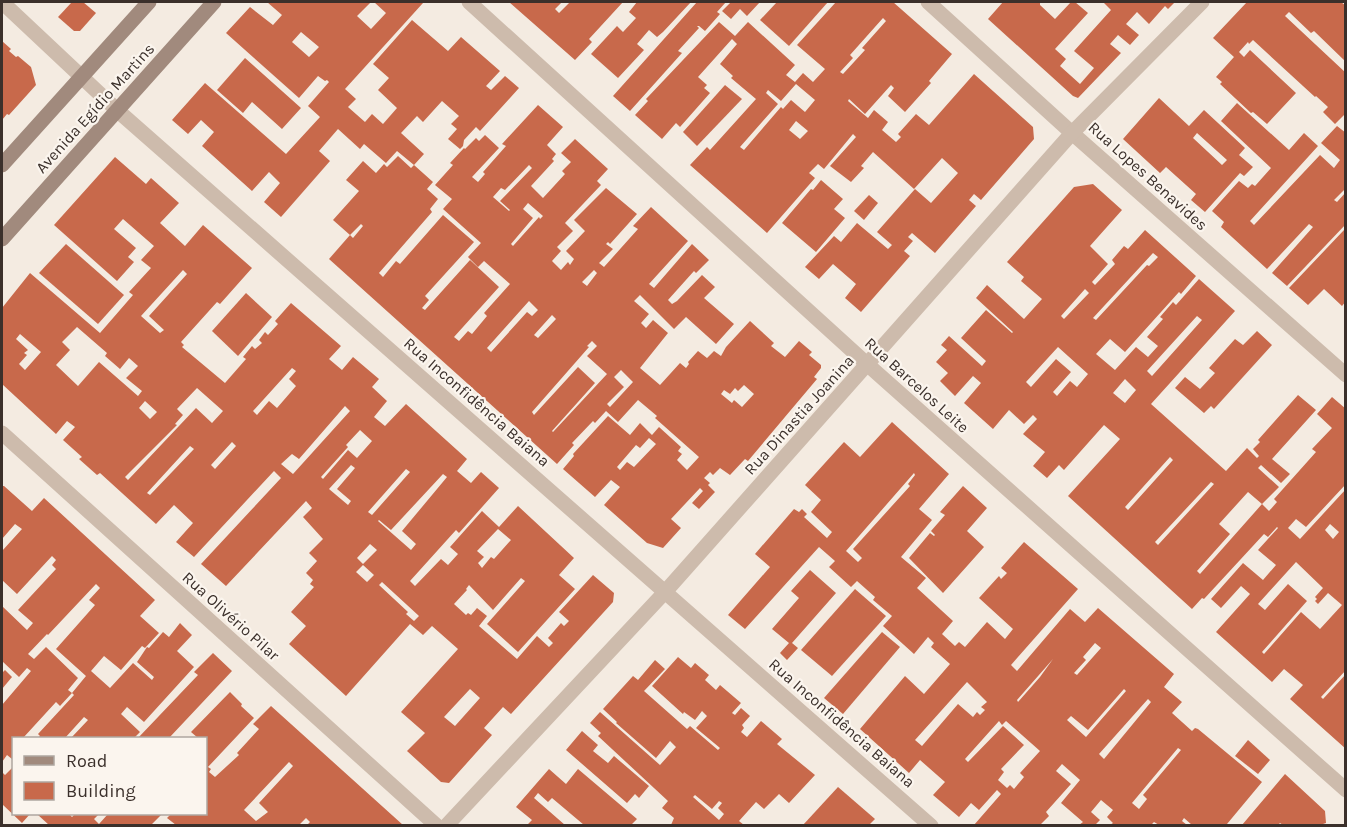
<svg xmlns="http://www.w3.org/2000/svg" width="1347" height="827" font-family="Karla,sans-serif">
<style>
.building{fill:#c8694b;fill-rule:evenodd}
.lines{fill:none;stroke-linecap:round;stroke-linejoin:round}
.minor{stroke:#cdbbac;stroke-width:15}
.secondary{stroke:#a18a7d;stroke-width:15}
.labels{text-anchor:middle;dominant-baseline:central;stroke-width:4.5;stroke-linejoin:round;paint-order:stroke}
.street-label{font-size:16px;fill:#3b302b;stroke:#fbf5ee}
</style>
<rect width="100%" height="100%" fill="#f4ebe1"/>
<g class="building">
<polygon points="72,2 83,2 96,13 80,31 74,31 58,17"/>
<path d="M 267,2 L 371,2 L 357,16 L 371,29 L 386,13 L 374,2 L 423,3 L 345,89 L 356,99 L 348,107 L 365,122 L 372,114 L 383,124 L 397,108 L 378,90 L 389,78 L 373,64 L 412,20 L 448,51 L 461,37 L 500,71 L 486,86 L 491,90 L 505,76 L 519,88 L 480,131 L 476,127 L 464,140 L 463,146 L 460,149 L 448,139 L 457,129 L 451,124 L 459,116 L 442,101 L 423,122 L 417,116 L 401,133 L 424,154 L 414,165 L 397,151 L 386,163 L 364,144 L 360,149 L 338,129 L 319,151 L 330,161 L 281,217 L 264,202 L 280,183 L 269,172 L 252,191 L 202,146 L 214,132 L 201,120 L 188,134 L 172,120 L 205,83 L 286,154 L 320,117 L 308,106 L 329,82 L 327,80 L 325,81 L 318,76 L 299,98 L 226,33 L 250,7 L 273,25 L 282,15 ZM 301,32 L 319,47 L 309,57 L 292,42 Z"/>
<polygon points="509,2 562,2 555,9 559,13 570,2 623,2 589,39 592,42 575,60"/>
<polygon points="637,2 691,2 663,32 657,37 649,30 637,44 644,50 618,78 591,54 617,26 623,32 636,18 629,12"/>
<polygon points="697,2 726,2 717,12 720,14 705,31 699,26 697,26 699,28 678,51 682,53 630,111 613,96"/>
<polygon points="731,2 760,2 747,16 740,9 731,19 722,11"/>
<polygon points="777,2 828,2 789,46 760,20"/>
<path d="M 836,2 L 893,2 L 952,54 L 929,81 L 931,83 L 905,112 L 888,96 L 894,88 L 891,85 L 865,114 L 849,99 L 848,101 L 868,118 L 874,110 L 888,122 L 882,130 L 896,142 L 901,137 L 898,134 L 916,114 L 929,125 L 974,74 L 1033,127 L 1034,139 L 981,200 L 974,194 L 969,200 L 976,206 L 935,253 L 912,233 L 908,237 L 913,241 L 904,251 L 910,256 L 861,312 L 845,298 L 856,284 L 833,264 L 819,279 L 805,267 L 834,236 L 841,242 L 857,223 L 888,249 L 892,245 L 877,232 L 915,189 L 931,203 L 958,173 L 942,158 L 914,189 L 873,152 L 861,166 L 864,168 L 851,182 L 830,166 L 856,137 L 853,134 L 824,169 L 818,164 L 809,173 L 815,178 L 767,233 L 690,165 L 707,147 L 710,150 L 756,99 L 731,78 L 733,76 L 720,64 L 737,44 L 732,39 L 698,77 L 707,85 L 704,88 L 710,93 L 680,127 L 676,123 L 662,139 L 635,115 L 648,101 L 646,99 L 719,22 L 735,36 L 748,22 L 795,65 L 786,75 L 795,82 L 803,73 L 813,82 L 825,69 L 797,45 ZM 883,18 L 886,21 L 862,48 L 865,50 L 843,74 L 840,72 L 853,58 L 850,55 ZM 796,84 L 815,100 L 805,112 L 791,100 L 783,109 L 781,107 L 744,150 L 740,147 L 778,104 L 766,93 L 768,90 L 781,101 ZM 796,121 L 808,131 L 800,139 L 789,130 Z"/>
<polygon points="1003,2 1040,2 1040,5 1055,19 1071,2 1075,2 1088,13 1055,49 1066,59 1060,66 1080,84 1094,68 1074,51 1111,10 1103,2 1175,2 1168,9 1165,6 1149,24 1137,12 1126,24 1139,35 1130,45 1118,35 1110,44 1121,53 1078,98 1073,96 988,19"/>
<polygon points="1247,2 1341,2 1346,6 1346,62 1314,31 1311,33 1289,12 1285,16 1346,73 1346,113 1335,124 1323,112 1328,107 1316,96 1315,97 1253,40 1249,44 1248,42 1239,52 1244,57 1250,50 1296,93 1267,124 1253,112 1251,113 1220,84 1222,82 1216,77 1234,57 1213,38"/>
<polygon points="2,41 11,49 9,51 16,57 18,56 31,67 36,85 9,115 7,114 2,120"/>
<polygon points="245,58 301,108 282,129 252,102 243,113 217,90"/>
<polygon points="725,85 742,99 697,146 683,132"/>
<path d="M 1159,98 L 1189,126 L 1204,110 L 1245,148 L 1239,155 L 1253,167 L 1244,176 L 1240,173 L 1205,212 L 1191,200 L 1196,194 L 1166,167 L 1160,173 L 1123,139 ZM 1197,133 L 1227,160 L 1222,165 L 1193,138 Z"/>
<polygon points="1237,103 1289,150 1304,133 1318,146 1250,221 1254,225 1320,155 1334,168 1340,160 1321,143 1337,126 1346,133 1346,188 1334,200 1337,202 1346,192 1346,224 1287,286 1272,273 1313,227 1309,224 1267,269 1221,227 1224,222 1212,211 1239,181 1248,188 1252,184 1255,186 1271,168 1221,121"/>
<path d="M 538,105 L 563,127 L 547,145 L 556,154 L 552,159 L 554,161 L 531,186 L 543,198 L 565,174 L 562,171 L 571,162 L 561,153 L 575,139 L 608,169 L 597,181 L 601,185 L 565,223 L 573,231 L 557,247 L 561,251 L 552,261 L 561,270 L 568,262 L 570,265 L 574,259 L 566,251 L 585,231 L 574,220 L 606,188 L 637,214 L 610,244 L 608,242 L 606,244 L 613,249 L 599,263 L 604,267 L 638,229 L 633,226 L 651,207 L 688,241 L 649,284 L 654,288 L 692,244 L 709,260 L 696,273 L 694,271 L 668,300 L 672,304 L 677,301 L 702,275 L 715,287 L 704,298 L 734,324 L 716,344 L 686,317 L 674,329 L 640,295 L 634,301 L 649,314 L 641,323 L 646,328 L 653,320 L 668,333 L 640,368 L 660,385 L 680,363 L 686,368 L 689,364 L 688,362 L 698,351 L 707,358 L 714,351 L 721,356 L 726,347 L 750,321 L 774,343 L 771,346 L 785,357 L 799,341 L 812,352 L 809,355 L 821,365 L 821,368 L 814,377 L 817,379 L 748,461 L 745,459 L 730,475 L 720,468 L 713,475 L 710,472 L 704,478 L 710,483 L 708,485 L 715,492 L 699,509 L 692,503 L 703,491 L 700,488 L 671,519 L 681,528 L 663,548 L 647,543 L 604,505 L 620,487 L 611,480 L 595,497 L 563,469 L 574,456 L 573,454 L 608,416 L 630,435 L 640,423 L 652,435 L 659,427 L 681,447 L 678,451 L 682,454 L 677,460 L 687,470 L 699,457 L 655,418 L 657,416 L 638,400 L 618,422 L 606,411 L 595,423 L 593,421 L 572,443 L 574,445 L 557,464 L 329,259 L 350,235 L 353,238 L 363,226 L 361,224 L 350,235 L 333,220 L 359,191 L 346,180 L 363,161 L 376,173 L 384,164 L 387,167 L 398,156 L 411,168 L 414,165 L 433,182 L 427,189 L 438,199 L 430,209 L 432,212 L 379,273 L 383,277 L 396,261 L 400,264 L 443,215 L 474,242 L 425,296 L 429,300 L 422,308 L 425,310 L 470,260 L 499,287 L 454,337 L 459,341 L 468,331 L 472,334 L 487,316 L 484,313 L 510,284 L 484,261 L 478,267 L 468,257 L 481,243 L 443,209 L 452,199 L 435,185 L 453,165 L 450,163 L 464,148 L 465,149 L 476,138 L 479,141 L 485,135 L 499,148 L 472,177 L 478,182 L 485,174 L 483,172 L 506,146 L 502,144 ZM 529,165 L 532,168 L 500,201 L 510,210 L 509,211 L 493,197 L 501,188 L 505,190 ZM 528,203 L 543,216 L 540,219 L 539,217 L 513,246 L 511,244 L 533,218 L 523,209 ZM 594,270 L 597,273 L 587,286 L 582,282 ZM 529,301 L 538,310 L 532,316 L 527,312 L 491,352 L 487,348 ZM 552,315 L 556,319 L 538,338 L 534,335 ZM 592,341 L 597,346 L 587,356 L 607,374 L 553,432 L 552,431 L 595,383 L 578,367 L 534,415 L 532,412 L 589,347 L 587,346 ZM 621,370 L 633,382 L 610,407 L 607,404 L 624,387 L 614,377 ZM 744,385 L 754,394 L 742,407 L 734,400 L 732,403 L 721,394 L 724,390 L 730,394 L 735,388 L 738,391 ZM 649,438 L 656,444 L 634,467 L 627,462 L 620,470 L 617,467 L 636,445 L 640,448 Z"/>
<path d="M 115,157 L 146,184 L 151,178 L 179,203 L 160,223 L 185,246 L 203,225 L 252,268 L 220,304 L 217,302 L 181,342 L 184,345 L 182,347 L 225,383 L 246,359 L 243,357 L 252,346 L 255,349 L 262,343 L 259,340 L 265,332 L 268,335 L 278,324 L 275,321 L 291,303 L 341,346 L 329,359 L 342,370 L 353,357 L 379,379 L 372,387 L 387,401 L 374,417 L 385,426 L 406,404 L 467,459 L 457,471 L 471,483 L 481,472 L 499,488 L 459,533 L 456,530 L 410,581 L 415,586 L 441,559 L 448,565 L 458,554 L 450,547 L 482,511 L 499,527 L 518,506 L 574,558 L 559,575 L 575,589 L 518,652 L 487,624 L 525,581 L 521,578 L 493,610 L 469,585 L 466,589 L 467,590 L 454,604 L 466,615 L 468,613 L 471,615 L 477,608 L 487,616 L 479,626 L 517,659 L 537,636 L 549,647 L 553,643 L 548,638 L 561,623 L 564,626 L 569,621 L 559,612 L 593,575 L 614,593 L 613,602 L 511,714 L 503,707 L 484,728 L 492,735 L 449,783 L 441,782 L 407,751 L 425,733 L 401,712 L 458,649 L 432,626 L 423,635 L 410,624 L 346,696 L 289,644 L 306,626 L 291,612 L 314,587 L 310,584 L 313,580 L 306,573 L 317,561 L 309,553 L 323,539 L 303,517 L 312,508 L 306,501 L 226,586 L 201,564 L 281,478 L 274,471 L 194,557 L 176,542 L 193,523 L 174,505 L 156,524 L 100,473 L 97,475 L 79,459 L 82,457 L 63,440 L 75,427 L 67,421 L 56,434 L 2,384 L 2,308 L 30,273 L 100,333 L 133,295 L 129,292 L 151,268 L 141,260 L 154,246 L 123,219 L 114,229 L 136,248 L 128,257 L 134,262 L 117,281 L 54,225 ZM 183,270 L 187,274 L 149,316 L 164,330 L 160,333 L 141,316 ZM 77,327 L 107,353 L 105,356 L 120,369 L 129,358 L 138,366 L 126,378 L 142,391 L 138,396 L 99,362 L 78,386 L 56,365 L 70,350 L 62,342 ZM 20,334 L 41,352 L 25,370 L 19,364 L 27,355 L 24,353 L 28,350 L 16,339 ZM 292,368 L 296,371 L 289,379 L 296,386 L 277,408 L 269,401 L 257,415 L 253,411 ZM 197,388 L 223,411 L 212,423 L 196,408 L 128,480 L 125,477 L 177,425 L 175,424 L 183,415 L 177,409 ZM 145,401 L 157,412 L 150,419 L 139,408 ZM 345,406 L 350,411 L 293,474 L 281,464 L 292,454 L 299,459 ZM 360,430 L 372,441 L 357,458 L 348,450 L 323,479 L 321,477 L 348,447 L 346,445 ZM 232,442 L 236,446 L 215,469 L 211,465 ZM 190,446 L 194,449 L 150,495 L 147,493 ZM 351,465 L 355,468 L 337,489 L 351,501 L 348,505 L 329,489 ZM 406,469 L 410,472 L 372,515 L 368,512 ZM 443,474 L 447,477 L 402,531 L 416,544 L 411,550 L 378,521 L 379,520 L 391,530 ZM 498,529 L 511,540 L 494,559 L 491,557 L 482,568 L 478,563 L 484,557 L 477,551 ZM 370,544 L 377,550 L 363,564 L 357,558 ZM 363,565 L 374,575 L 367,582 L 356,572 ZM 382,582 L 419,616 L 414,621 L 406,614 L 408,612 L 379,585 ZM 470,689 L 480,698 L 455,726 L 444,717 Z"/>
<polygon points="821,180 843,199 834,209 845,218 816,252 782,223 811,189 813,190"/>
<path d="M 1093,184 L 1122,210 L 1090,246 L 1108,264 L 1092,282 L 1095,285 L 1115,264 L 1112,260 L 1124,246 L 1128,249 L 1145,230 L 1196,276 L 1181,294 L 1179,292 L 1125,352 L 1110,339 L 1096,354 L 1115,370 L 1136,347 L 1148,357 L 1158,346 L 1147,337 L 1163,319 L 1160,317 L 1173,302 L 1176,305 L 1199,279 L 1235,311 L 1151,404 L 1226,471 L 1247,448 L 1257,458 L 1259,456 L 1253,449 L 1260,442 L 1258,440 L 1298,395 L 1316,410 L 1272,459 L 1290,474 L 1281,483 L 1261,465 L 1258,468 L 1279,487 L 1262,504 L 1269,511 L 1277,502 L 1274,499 L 1316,452 L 1312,449 L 1332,428 L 1317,414 L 1332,397 L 1346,409 L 1346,484 L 1306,527 L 1296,519 L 1288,528 L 1300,539 L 1346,489 L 1346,670 L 1321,697 L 1323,699 L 1346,674 L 1346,749 L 1290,699 L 1303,685 L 1284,669 L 1272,682 L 1216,632 L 1250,594 L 1241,586 L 1221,608 L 1211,599 L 1243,563 L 1263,580 L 1276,565 L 1258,550 L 1278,528 L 1277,527 L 1268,537 L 1264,534 L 1204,599 L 1202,598 L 1192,609 L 1068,496 L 1120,439 L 1104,425 L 1064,470 L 1059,465 L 1047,478 L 1033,466 L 1045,452 L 1023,434 L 1037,419 L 1033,415 L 1024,424 L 1009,410 L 993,429 L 964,403 L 981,383 L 973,376 L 955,396 L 940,381 L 948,373 L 936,362 L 947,350 L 941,345 L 949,336 L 982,366 L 986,361 L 961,338 L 986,310 L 1012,333 L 1013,332 L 976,298 L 987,285 L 1024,319 L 1042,299 L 1021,281 L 1024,277 L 1007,262 L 1074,187 ZM 1153,253 L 1158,257 L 1149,266 L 1147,265 L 1096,320 L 1093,318 ZM 1085,289 L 1089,293 L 1064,319 L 1061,316 ZM 1197,316 L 1202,320 L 1152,376 L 1147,371 ZM 1058,347 L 1088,374 L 1077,387 L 1070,381 L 1057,396 L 1053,392 L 1071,372 L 1056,359 L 1031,387 L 1026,382 ZM 1125,379 L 1136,390 L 1125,403 L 1113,393 ZM 1170,457 L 1173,460 L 1128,510 L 1125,507 ZM 1211,482 L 1214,484 L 1158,545 L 1155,542 ZM 1248,492 L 1262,504 L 1200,574 L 1197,571 L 1230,534 L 1219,524 ZM 1330,524 L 1339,532 L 1333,539 L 1325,530 ZM 1296,562 L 1323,588 L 1315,597 L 1317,599 L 1315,601 L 1318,604 L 1328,593 L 1342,605 L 1320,629 L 1301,612 L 1264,654 L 1262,652 L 1307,601 L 1288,584 L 1265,610 L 1258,604 Z"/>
<polygon points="869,195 878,203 864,220 854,211"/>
<polygon points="1344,230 1346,301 1342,306 1324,289 1308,305 1289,288"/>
<polygon points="66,244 124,295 98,324 39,273"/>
<polygon points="246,293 272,317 238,356 212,331"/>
<polygon points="1257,331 1272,345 1214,409 1211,406 1204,413 1175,388 1185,377 1200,389 1215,373 1209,368 1235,339 1243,345"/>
<path d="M 892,422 L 949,474 L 919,509 L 932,520 L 901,557 L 926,578 L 917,588 L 953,621 L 942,634 L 955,646 L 959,642 L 965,647 L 987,622 L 1005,639 L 1013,629 L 979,598 L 999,576 L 1001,579 L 1007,573 L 1001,568 L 1024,542 L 1078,589 L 1011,665 L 1017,671 L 1070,609 L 1085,622 L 1098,608 L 1174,674 L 1164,687 L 1182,702 L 1172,713 L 1192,731 L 1195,728 L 1198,729 L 1262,782 L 1227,824 L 1228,825 L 1192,825 L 1184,818 L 1182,821 L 1187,825 L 1159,825 L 1154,822 L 1151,825 L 1110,825 L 1113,823 L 1107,817 L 1113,810 L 1101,800 L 1091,812 L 1100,820 L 1095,825 L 1079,825 L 1083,822 L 1061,803 L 1080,780 L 1062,764 L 1056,771 L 1071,784 L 1046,812 L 1049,816 L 1040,825 L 974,825 L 1001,794 L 997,790 L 979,810 L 971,803 L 959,817 L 933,795 L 945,782 L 920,760 L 909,773 L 860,729 L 905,676 L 924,694 L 950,664 L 931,647 L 934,643 L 928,637 L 914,654 L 883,626 L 892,616 L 873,600 L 875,597 L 857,581 L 851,587 L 829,567 L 835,561 L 819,547 L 745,629 L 728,615 L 770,567 L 755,554 L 794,509 L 799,512 L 802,509 L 807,514 L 804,517 L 827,538 L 832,532 L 811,512 L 821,500 L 805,485 L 844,442 L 860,457 ZM 914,473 L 915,475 L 908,484 L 910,486 L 853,549 L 862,558 L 858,562 L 846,551 ZM 1095,643 L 1101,648 L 1077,675 L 1074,673 L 1086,660 L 1083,657 ZM 1053,659 L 1040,677 L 1018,702 L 1017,700 ZM 967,682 L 987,702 L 981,707 L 985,710 L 980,715 L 977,712 L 973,717 L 958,704 L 922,746 L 915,740 ZM 1124,689 L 1126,691 L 1086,737 L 1067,720 L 1071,716 L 1088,730 ZM 1148,699 L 1151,702 L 1104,759 L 1099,754 ZM 999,721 L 1002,725 L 1006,721 L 1040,751 L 1020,773 L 1024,777 L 1014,789 L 1010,785 L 1007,788 L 998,780 L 1004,772 L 1001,769 L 1024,745 L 1003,726 L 968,762 L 965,759 ZM 1178,748 L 1181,750 L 1143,795 L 1147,799 L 1139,809 L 1132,803 Z"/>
<path d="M 2,486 L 4,486 L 32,511 L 44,498 L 155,600 L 140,616 L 159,633 L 145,648 L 142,646 L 121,670 L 104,656 L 91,671 L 110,688 L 133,663 L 152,680 L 154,677 L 137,662 L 147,647 L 149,648 L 163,632 L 169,637 L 180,623 L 192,635 L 177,651 L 194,667 L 144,722 L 127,707 L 121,714 L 140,732 L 134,738 L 71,738 L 88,720 L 84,717 L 65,738 L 38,738 L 40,736 L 38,734 L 74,695 L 72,693 L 60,706 L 56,702 L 23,738 L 14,738 L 14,757 L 12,759 L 7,755 L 2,762 L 2,705 L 31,671 L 27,668 L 19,677 L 2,661 L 2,606 L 27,630 L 33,623 L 18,610 L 56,569 L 52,565 L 56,560 L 52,556 L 17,594 L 2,580 L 2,551 L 22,529 L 15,524 L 2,539 ZM 96,584 L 100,588 L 89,600 L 95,605 L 56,649 L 86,676 L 72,693 L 68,690 L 78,678 L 46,647 L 34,659 L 28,654 L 47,634 L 48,635 Z"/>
<polygon points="963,486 987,508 967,531 984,547 943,593 909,558 930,533 934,536 935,535 931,531 945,515 940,512"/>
<polygon points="810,570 836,593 792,643 798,648 787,660 780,653 789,643 772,629 799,598 791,591"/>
<polygon points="855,589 886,616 832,676 801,650"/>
<polygon points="882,632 900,647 843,714 824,698"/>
<polygon points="213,653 232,671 169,738 138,738 198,675 194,672"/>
<path d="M 678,657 L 691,668 L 695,663 L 709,675 L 705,680 L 716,690 L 720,685 L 741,703 L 732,713 L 735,715 L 741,708 L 750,716 L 742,725 L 744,728 L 741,732 L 747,737 L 761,721 L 782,739 L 777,744 L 815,775 L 789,803 L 779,794 L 764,809 L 756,802 L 739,821 L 744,825 L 671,825 L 674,818 L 662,808 L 668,801 L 598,736 L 601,733 L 590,723 L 600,712 L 660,765 L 676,747 L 670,741 L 656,758 L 616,723 L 617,722 L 603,709 L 633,676 L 638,680 L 655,660 L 665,669 L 644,691 L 687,729 L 690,726 L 718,750 L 720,748 L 696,728 L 707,716 L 702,711 L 695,720 L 684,712 L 683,714 L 652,686 ZM 695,795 L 712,809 L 719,801 L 722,803 L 718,808 L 724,814 L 719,820 L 693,797 Z"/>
<polygon points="5,670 12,677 2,689 2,673"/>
<path d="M 230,692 L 242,704 L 241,706 L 254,718 L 208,767 L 211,769 L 209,772 L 215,777 L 239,755 L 237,753 L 259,729 L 253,724 L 271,706 L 403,825 L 307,825 L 310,822 L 306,818 L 299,825 L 176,825 L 167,818 L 171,814 L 206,814 L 206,738 L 198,738 L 191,732 ZM 289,762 L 293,766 L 259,803 L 268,812 L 256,821 L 244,810 Z"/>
<polygon points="582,731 598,745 593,751 608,763 614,756 649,786 639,798 635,794 627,803 566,750"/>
<polygon points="1248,740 1270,760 1258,774 1235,756"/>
<polygon points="14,766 14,814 30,814 22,823 2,804 2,772 5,775"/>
<polygon points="549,769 566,784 578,769 637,819 631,825 584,825 552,798 548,802 538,793 534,798 565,825 527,825 532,820 516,807"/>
<polygon points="1285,774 1325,811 1326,823 1320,825 1283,825 1280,823 1278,825 1242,825"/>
<polygon points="838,787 875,819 869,825 803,825"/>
<polygon points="39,814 69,814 72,817 75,814 99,814 94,819 99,824 108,814 162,814 151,825 49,825 38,815"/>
</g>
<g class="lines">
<g class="minor">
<polyline points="2,2 118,111 931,826"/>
<polyline points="469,2 868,365 1346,790"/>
<polyline points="928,2 1072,133 1346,375"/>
<polyline points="2,433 437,826"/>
<polyline points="446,826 665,592 1072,133 1202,2"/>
</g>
<g class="secondary">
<polyline points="2,165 149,2"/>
<polyline points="2,239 214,2"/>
</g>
</g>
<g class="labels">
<g class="street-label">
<text transform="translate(95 108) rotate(-48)">Avenida Egídio Martins</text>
<text transform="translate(1148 176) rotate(42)">Rua Lopes Benavides</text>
<text transform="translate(917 385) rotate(42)">Rua Barcelos Leite</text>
<text transform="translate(477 402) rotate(41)">Rua Inconfidência Baiana</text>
<text transform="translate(799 415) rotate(-48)">Rua Dinastia Joanina</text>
<text transform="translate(231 616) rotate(42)">Rua Olivério Pilar</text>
<text transform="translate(842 723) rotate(41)">Rua Inconfidência Baiana</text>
</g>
</g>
<rect width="1347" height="827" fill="none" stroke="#3b302b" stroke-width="6"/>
<rect x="12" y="737" width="195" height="78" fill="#fbf5ee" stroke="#aea6a0" stroke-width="1.5"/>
<rect x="24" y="756" width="30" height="9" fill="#a18a7d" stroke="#aea6a0" stroke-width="1.5"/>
<text x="66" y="767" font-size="18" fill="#3b302b">Road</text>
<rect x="24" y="782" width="30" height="18" fill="#c8694b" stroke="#aea6a0" stroke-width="1.5"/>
<text x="66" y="797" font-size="18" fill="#3b302b">Building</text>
</svg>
